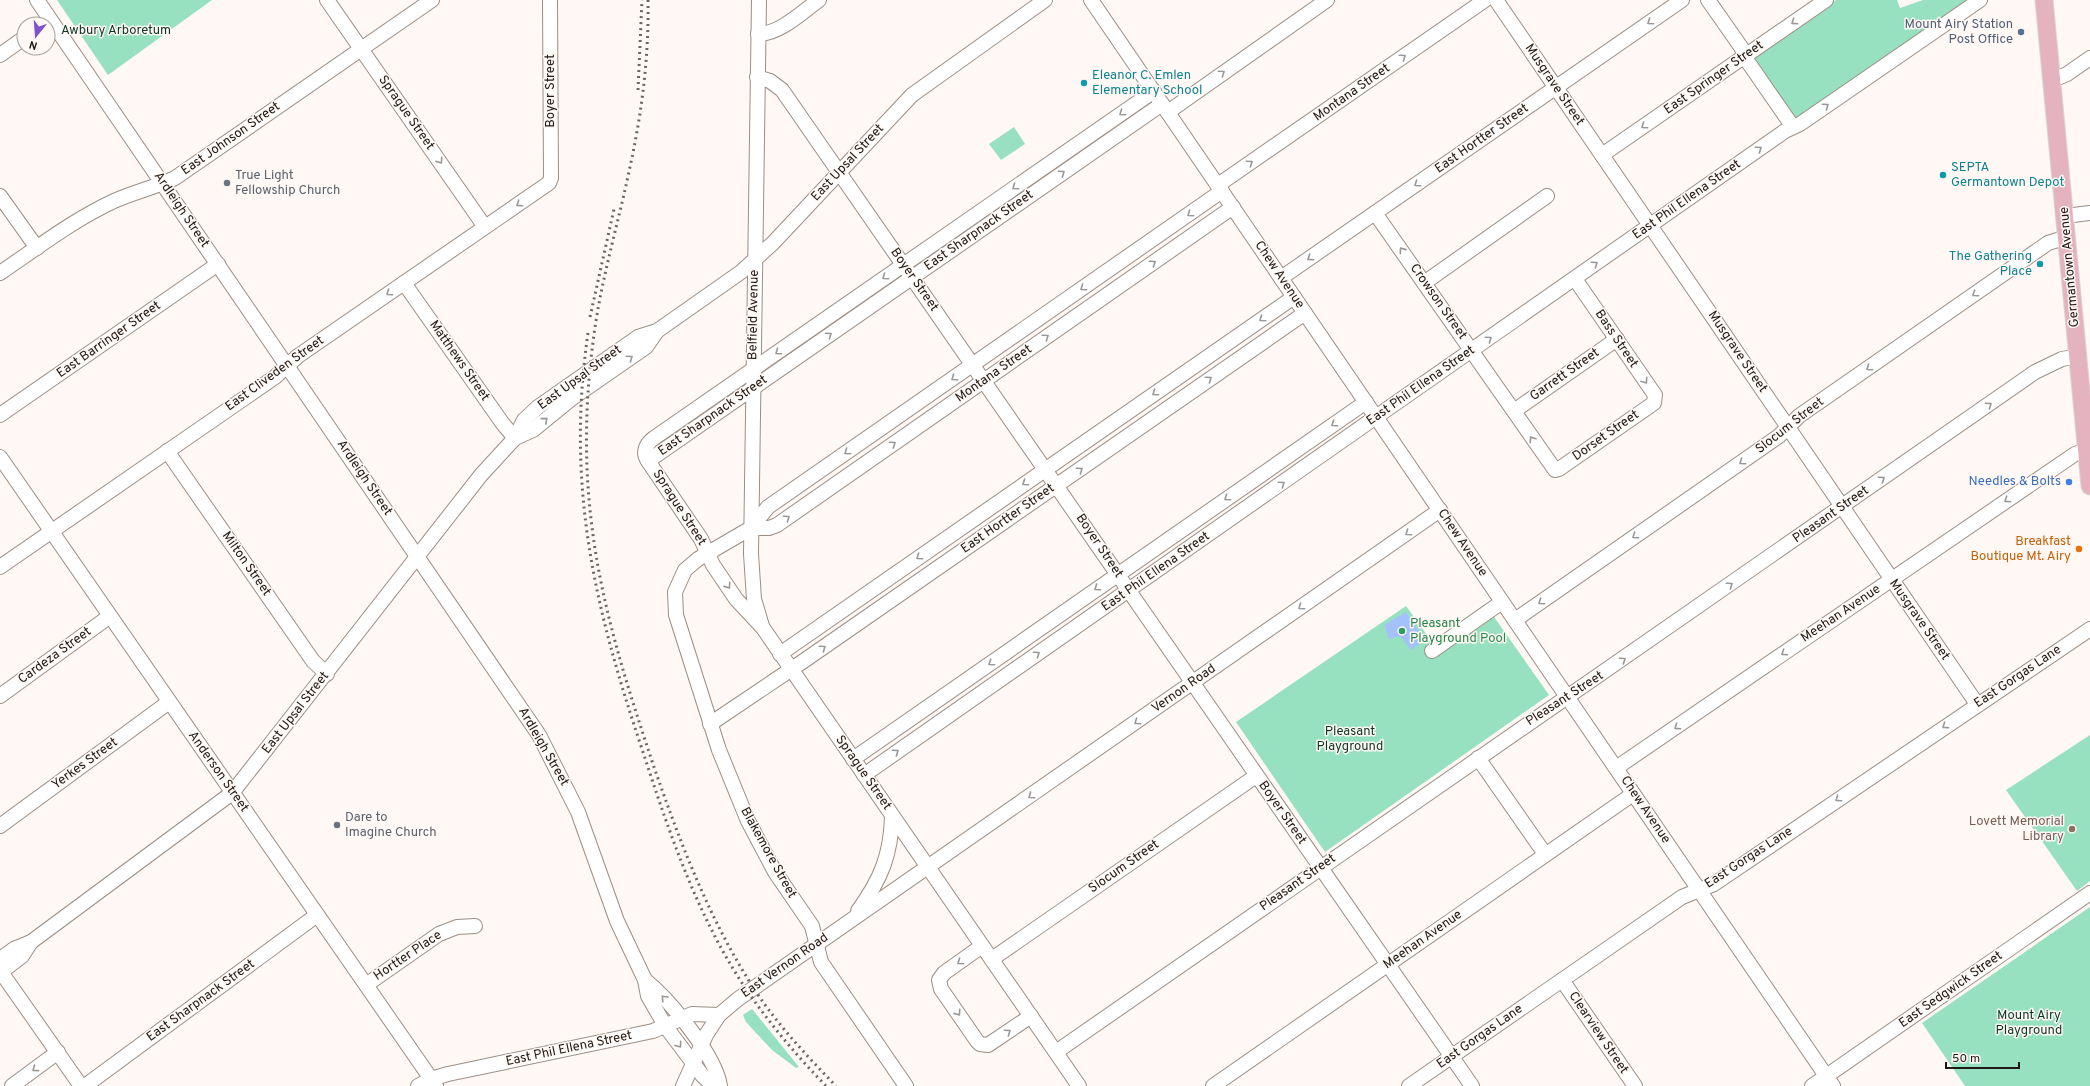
<svg xmlns="http://www.w3.org/2000/svg" width="2090" height="1086" font-family="Overpass,sans-serif">
<style>
.green{fill:#98e1c0}
.water{fill:#a4c2f9}
.lines{fill:none;stroke-linecap:round;stroke-linejoin:round}
.minor-casing{stroke:#9d8e84;stroke-width:16}
.major-casing{stroke:#d7d6d5;stroke-width:19}
.minor{stroke:#fff;stroke-width:14}
.major{stroke:#e5b3bf;stroke-width:17}
.rail{stroke:#6c6662;stroke-width:3;stroke-dasharray:2 4;stroke-linecap:butt}
.oneway{stroke:#9a9896}
.service-dot{fill:#5c6f8a;stroke:#fff8f4;stroke-width:1.5}
.culture-dot{fill:#0f9aa8;stroke:#fff8f4;stroke-width:1.5}
.worship-dot{fill:#6b7280;stroke:#fff8f4;stroke-width:1.5}
.shop-dot{fill:#3f7fe0;stroke:#fff8f4;stroke-width:1.5}
.food-dot{fill:#e8710a;stroke:#fff8f4;stroke-width:1.5}
.leisure-dot{fill:#2e9e5b;stroke:#fff8f4;stroke-width:1.5}
.education-dot{fill:#8d6e63;stroke:#fff8f4;stroke-width:1.5}
.labels{text-anchor:middle;dominant-baseline:central;stroke-width:3;stroke-linejoin:round;paint-order:stroke}
.service-label{font-size:13px;fill:#4e5e75;stroke:#fff8f4;text-anchor:end}
.park-label{font-size:13px;fill:#0b3525;stroke:#fff8f4}
.culture-label{font-size:13px;fill:#0d838f;stroke:#fff8f4;text-anchor:start}
.street-label{font-size:13px;fill:#1f1915;stroke:#fff8f4}
.worship-label{font-size:13px;fill:#5b616d;stroke:#fff8f4;text-anchor:start}
.shop-label{font-size:13px;fill:#366cbe;stroke:#fff8f4;text-anchor:end}
.food-label{font-size:13px;fill:#c56008;stroke:#fff8f4;text-anchor:end}
.leisure-label{font-size:13px;fill:#27864d;stroke:#fff8f4;text-anchor:start}
.education-label{font-size:13px;fill:#785e54;stroke:#fff8f4;text-anchor:end}
</style>
<rect width="100%" height="100%" fill="#fff8f4"/>
<g class="green">
<polygon points="57,0 212,0 108,75"/>
<polygon points="1836,0 1897,0 1900,8 1923,0 1972,0 1797,120 1794,118 1752,58"/>
<polygon points="1014,127 1025,144 1001,160 989,144"/>
<polygon points="1485,604 1549,695 1325,852 1236,722 1406,606 1432,642"/>
<polygon points="2090,735 2090,881 2077,891 2006,790"/>
<polygon points="2090,907 2090,1086 1965,1086 1922,1023"/>
<polygon points="752,1009 799,1067 796,1068 772,1050 746,1022 743,1015"/>
</g>
<polygon class="water" points="1406,612 1425,640 1411,650 1400,636 1389,639 1384,625"/>
<g class="lines">
<defs>
<g id="minor">
<polyline points="37,0 539,735 578,812 617,921 645,980 648,996 666,1027 702,1075 713,1086"/>
<polyline points="327,0 485,227"/>
<polyline points="759,0 751,554 754,599 762,626"/>
<polyline points="1091,0 1833,1086"/>
<polyline points="1496,0 1977,704"/>
<polyline points="1708,0 1741,47 1748,62 1793,127"/>
<path d="M 758,34 C 780,34 802,12 819,0"/>
<polyline points="0,55 24,38"/>
<polyline points="757,77 770,81 782,90 1472,1086"/>
<polyline points="2053,80 2067,74 2090,58"/>
<polyline points="1168,112 1327,0"/>
<polyline points="1602,155 1826,0"/>
<polyline points="1218,185 1485,0"/>
<polyline points="0,196 37,248"/>
<polyline points="1375,213 1555,470 1559,469 1654,403 1655,395 1575,279"/>
<polyline points="2065,216 2090,213"/>
<path d="M 0,273 C 37,248 73,220 114,201 C 134,192 156,187 175,178 L 432,0"/>
<polyline points="1281,278 1682,0"/>
<polyline points="404,283 503,424 515,438"/>
<polyline points="1424,283 1547,196"/>
<polyline points="1514,411 1617,339"/>
<polyline points="0,415 218,264"/>
<polyline points="515,438 533,430 571,399 646,347 657,331"/>
<polyline points="167,451 313,661 327,674"/>
<polyline points="0,457 436,1086"/>
<polyline points="648,461 1162,104"/>
<polyline points="751,528 769,528 777,525 1233,207"/>
<polyline points="0,567 275,377 298,356 549,183 551,178 550,0"/>
<polyline points="1515,620 1779,436 1799,416 2048,243 2067,237"/>
<polyline points="1432,651 1502,602"/>
<polyline points="780,654 1294,297"/>
<polyline points="0,696 110,616"/>
<polyline points="710,724 805,660 1305,313"/>
<polyline points="1478,758 1545,854"/>
<polyline points="853,759 1366,402"/>
<polyline points="1616,768 2075,454 2087,450"/>
<polyline points="864,775 1785,131 1800,124 1980,0"/>
<polyline points="0,826 169,702"/>
<path d="M 858,911 C 881,879 891,855 892,816"/>
<polyline points="982,946 944,973 939,980 941,989 977,1041 980,1044 988,1045 1031,1016"/>
<polyline points="0,959 14,949 31,942 232,793 481,475 515,438 524,420 538,407 638,337 657,331 741,272 773,243 912,95 1045,0"/>
<polyline points="992,959 1256,776"/>
<polyline points="1,972 81,1086"/>
<polyline points="0,973 22,956 31,942"/>
<path d="M 645,980 C 669,999 716,1056 720,1086"/>
<polyline points="1562,980 1635,1086"/>
<polyline points="366,985 439,934 457,927 475,926"/>
<polyline points="1056,1052 2035,372 2062,359 2078,356"/>
<polyline points="12,1086 58,1052"/>
<polyline points="85,1086 317,915"/>
<polyline points="418,1086 431,1079 448,1074 653,1031 692,1014 719,1015"/>
<polyline points="683,1086 706,1035 719,1015 738,999 1440,510"/>
<polyline points="906,1086 821,962 812,926 775,872 748,821 719,750 676,615 675,592 685,570 698,559 751,528 768,507 1222,191"/>
<path d="M 1079,1086 L 763,628 L 736,599 L 713,565 L 701,539 L 648,461 C 642,452 646,444 654,438 L 1154,91"/>
<polyline points="1213,1086 1633,794"/>
<polyline points="1409,1086 1682,897 1714,884 2090,629"/>
<polyline points="1812,1086 2090,893"/>
</g>
<polyline id="major" points="2044,0 2090,486"/>
</defs>
<use href="#minor" class="minor-casing"/>
<use href="#major" class="major-casing"/>
<use href="#minor" class="minor"/>
<use href="#major" class="major"/>
<g class="rail">
<path d="M 648,0 C 649,56 642,112 630,167 C 618,225 600,283 593,342 C 585,403 584,465 592,527 C 602,609 628,689 654,767 C 680,842 708,916 751,984 C 774,1021 805,1054 836,1086"/>
<polyline points="638,90 642,0"/>
<polyline points="590,317 614,209"/>
<path d="M 588,333 C 566,485 594,606 642,749 C 669,832 697,916 746,989 C 769,1023 797,1056 826,1086"/>
</g>
</g>
<defs><path id="oneway-chevron" d="M-2-3.5L2.5 0L-2 3.5" fill="none" stroke-width="1.6" stroke-linecap="round" stroke-linejoin="round"/></defs>
<g class="oneway">
<use href="#oneway-chevron" transform="translate(1650 22) rotate(145)"/>
<use href="#oneway-chevron" transform="translate(1794 22) rotate(146)"/>
<use href="#oneway-chevron" transform="translate(1403 57) rotate(-35)"/>
<use href="#oneway-chevron" transform="translate(1222 73) rotate(-35)"/>
<use href="#oneway-chevron" transform="translate(1826 106) rotate(-35)"/>
<use href="#oneway-chevron" transform="translate(1122 113) rotate(145)"/>
<use href="#oneway-chevron" transform="translate(1644 126) rotate(145)"/>
<use href="#oneway-chevron" transform="translate(1759 149) rotate(-35)"/>
<use href="#oneway-chevron" transform="translate(440 161) rotate(55)"/>
<use href="#oneway-chevron" transform="translate(1250 163) rotate(-35)"/>
<use href="#oneway-chevron" transform="translate(1062 173) rotate(-35)"/>
<use href="#oneway-chevron" transform="translate(1417 184) rotate(145)"/>
<use href="#oneway-chevron" transform="translate(1015 187) rotate(145)"/>
<use href="#oneway-chevron" transform="translate(519 204) rotate(146)"/>
<use href="#oneway-chevron" transform="translate(1190 214) rotate(145)"/>
<use href="#oneway-chevron" transform="translate(1402 250) rotate(-125)"/>
<use href="#oneway-chevron" transform="translate(1310 258) rotate(146)"/>
<use href="#oneway-chevron" transform="translate(1153 263) rotate(-35)"/>
<use href="#oneway-chevron" transform="translate(1595 264) rotate(-35)"/>
<use href="#oneway-chevron" transform="translate(885 277) rotate(145)"/>
<use href="#oneway-chevron" transform="translate(1083 288) rotate(145)"/>
<use href="#oneway-chevron" transform="translate(389 293) rotate(145)"/>
<use href="#oneway-chevron" transform="translate(1975 294) rotate(145)"/>
<use href="#oneway-chevron" transform="translate(1262 319) rotate(145)"/>
<use href="#oneway-chevron" transform="translate(829 335) rotate(-35)"/>
<use href="#oneway-chevron" transform="translate(1046 337) rotate(-35)"/>
<use href="#oneway-chevron" transform="translate(1489 339) rotate(-35)"/>
<use href="#oneway-chevron" transform="translate(778 352) rotate(145)"/>
<use href="#oneway-chevron" transform="translate(630 358) rotate(-35)"/>
<use href="#oneway-chevron" transform="translate(1869 368) rotate(145)"/>
<use href="#oneway-chevron" transform="translate(954 378) rotate(145)"/>
<use href="#oneway-chevron" transform="translate(1209 379) rotate(-35)"/>
<use href="#oneway-chevron" transform="translate(1645 381) rotate(56)"/>
<use href="#oneway-chevron" transform="translate(1155 393) rotate(145)"/>
<use href="#oneway-chevron" transform="translate(1989 405) rotate(-35)"/>
<use href="#oneway-chevron" transform="translate(545 420) rotate(-40)"/>
<use href="#oneway-chevron" transform="translate(1334 424) rotate(145)"/>
<use href="#oneway-chevron" transform="translate(1532 439) rotate(-124)"/>
<use href="#oneway-chevron" transform="translate(893 444) rotate(-35)"/>
<use href="#oneway-chevron" transform="translate(847 452) rotate(145)"/>
<use href="#oneway-chevron" transform="translate(1742 462) rotate(145)"/>
<use href="#oneway-chevron" transform="translate(1080 470) rotate(-35)"/>
<use href="#oneway-chevron" transform="translate(1882 479) rotate(-35)"/>
<use href="#oneway-chevron" transform="translate(1025 483) rotate(145)"/>
<use href="#oneway-chevron" transform="translate(1282 484) rotate(-35)"/>
<use href="#oneway-chevron" transform="translate(1227 498) rotate(145)"/>
<use href="#oneway-chevron" transform="translate(2007 500) rotate(146)"/>
<use href="#oneway-chevron" transform="translate(787 518) rotate(-35)"/>
<use href="#oneway-chevron" transform="translate(1408 533) rotate(145)"/>
<use href="#oneway-chevron" transform="translate(1635 536) rotate(145)"/>
<use href="#oneway-chevron" transform="translate(919 557) rotate(145)"/>
<use href="#oneway-chevron" transform="translate(1730 585) rotate(-35)"/>
<use href="#oneway-chevron" transform="translate(728 586) rotate(55)"/>
<use href="#oneway-chevron" transform="translate(1097 588) rotate(145)"/>
<use href="#oneway-chevron" transform="translate(1541 602) rotate(145)"/>
<use href="#oneway-chevron" transform="translate(1301 607) rotate(145)"/>
<use href="#oneway-chevron" transform="translate(823 648) rotate(-35)"/>
<use href="#oneway-chevron" transform="translate(1784 653) rotate(146)"/>
<use href="#oneway-chevron" transform="translate(1037 654) rotate(-35)"/>
<use href="#oneway-chevron" transform="translate(1623 660) rotate(-35)"/>
<use href="#oneway-chevron" transform="translate(991 663) rotate(145)"/>
<use href="#oneway-chevron" transform="translate(1137 722) rotate(145)"/>
<use href="#oneway-chevron" transform="translate(1945 726) rotate(146)"/>
<use href="#oneway-chevron" transform="translate(1677 727) rotate(146)"/>
<use href="#oneway-chevron" transform="translate(896 752) rotate(-35)"/>
<use href="#oneway-chevron" transform="translate(1031 796) rotate(145)"/>
<use href="#oneway-chevron" transform="translate(1838 799) rotate(146)"/>
<use href="#oneway-chevron" transform="translate(960 962) rotate(145)"/>
<use href="#oneway-chevron" transform="translate(664 998) rotate(-133)"/>
<use href="#oneway-chevron" transform="translate(958 1013) rotate(55)"/>
<use href="#oneway-chevron" transform="translate(1008 1032) rotate(-35)"/>
<use href="#oneway-chevron" transform="translate(679 1045) rotate(54)"/>
<use href="#oneway-chevron" transform="translate(35 1069) rotate(144)"/>
</g>
<circle class="service-dot" cx="2021" cy="32" r="4"/>
<g class="culture-dot">
<circle cx="1084" cy="83" r="4"/>
<circle cx="1943" cy="175" r="4"/>
<circle cx="2040" cy="264" r="4"/>
</g>
<g class="worship-dot">
<circle cx="227" cy="183" r="4"/>
<circle cx="337" cy="825" r="4"/>
</g>
<circle class="shop-dot" cx="2069" cy="482" r="4"/>
<circle class="food-dot" cx="2079" cy="549" r="4"/>
<circle class="leisure-dot" cx="1402" cy="631" r="4"/>
<circle class="education-dot" cx="2072" cy="829" r="4"/>
<g class="labels">
<g class="service-label">
<text x="2013" y="25">Mount Airy Station<tspan x="2013" dy="15">Post Office</tspan></text>
</g>
<g class="park-label">
<text x="116" y="31">Awbury Arboretum</text>
<text x="1350" y="732">Pleasant<tspan x="1350" dy="15">Playground</tspan></text>
<text x="2029" y="1016">Mount Airy<tspan x="2029" dy="15">Playground</tspan></text>
</g>
<g class="culture-label">
<text x="1092" y="76">Eleanor C. Emlen<tspan x="1092" dy="15">Elementary School</tspan></text>
<text x="1951" y="168">SEPTA<tspan x="1951" dy="15">Germantown Depot</tspan></text>
<text x="2032" y="257" text-anchor="end">The Gathering<tspan x="2032" dy="15">Place</tspan></text>
</g>
<g class="street-label">
<text transform="translate(1714 78) rotate(-35)">East Springer Street</text>
<text transform="translate(1554 85) rotate(56)">Musgrave Street</text>
<text transform="translate(551 91) rotate(-90)">Boyer Street</text>
<text transform="translate(1352 93) rotate(-35)">Montana Street</text>
<text transform="translate(406 113) rotate(55)">Sprague Street</text>
<text transform="translate(231 139) rotate(-35)">East Johnson Street</text>
<text transform="translate(1482 139) rotate(-35)">East Hortter Street</text>
<text transform="translate(848 163) rotate(-47)">East Upsal Street</text>
<text transform="translate(1687 200) rotate(-35)">East Phil Ellena Street</text>
<text transform="translate(181 210) rotate(56)">Ardleigh Street</text>
<text transform="translate(979 231) rotate(-35)">East Sharpnack Street</text>
<text transform="translate(2070 267) rotate(-95)">Germantown Avenue</text>
<text transform="translate(1279 275) rotate(56)">Chew Avenue</text>
<text transform="translate(914 280) rotate(55)">Boyer Street</text>
<text transform="translate(1438 302) rotate(55)">Crowson Street</text>
<text transform="translate(754 315) rotate(-89)">Belfield Avenue</text>
<text transform="translate(1616 339) rotate(56)">Bass Street</text>
<text transform="translate(109 340) rotate(-35)">East Barringer Street</text>
<text transform="translate(1737 352) rotate(56)">Musgrave Street</text>
<text transform="translate(459 361) rotate(55)">Matthews Street</text>
<text transform="translate(275 374) rotate(-36)">East Cliveden Street</text>
<text transform="translate(994 374) rotate(-35)">Montana Street</text>
<text transform="translate(1565 375) rotate(-35)">Garrett Street</text>
<text transform="translate(580 378) rotate(-36)">East Upsal Street</text>
<text transform="translate(1421 386) rotate(-35)">East Phil Ellena Street</text>
<text transform="translate(713 416) rotate(-35)">East Sharpnack Street</text>
<text transform="translate(1790 426) rotate(-38)">Slocum Street</text>
<text transform="translate(1606 436) rotate(-35)">Dorset Street</text>
<text transform="translate(364 478) rotate(56)">Ardleigh Street</text>
<text transform="translate(679 508) rotate(57)">Sprague Street</text>
<text transform="translate(1831 515) rotate(-35)">Pleasant Street</text>
<text transform="translate(1008 519) rotate(-35)">East Hortter Street</text>
<text transform="translate(1462 543) rotate(56)">Chew Avenue</text>
<text transform="translate(1099 546) rotate(56)">Boyer Street</text>
<text transform="translate(246 564) rotate(55)">Milton Street</text>
<text transform="translate(1156 572) rotate(-35)">East Phil Ellena Street</text>
<text transform="translate(1841 614) rotate(-34)">Meehan Avenue</text>
<text transform="translate(1919 620) rotate(55)">Musgrave Street</text>
<text transform="translate(55 656) rotate(-36)">Cardeza Street</text>
<text transform="translate(2018 677) rotate(-34)">East Gorgas Lane</text>
<text transform="translate(1184 689) rotate(-35)">Vernon Road</text>
<text transform="translate(1565 699) rotate(-33)">Pleasant Street</text>
<text transform="translate(296 713) rotate(-52)">East Upsal Street</text>
<text transform="translate(543 747) rotate(60)">Ardleigh Street</text>
<text transform="translate(85 764) rotate(-36)">Yerkes Street</text>
<text transform="translate(218 772) rotate(55)">Anderson Street</text>
<text transform="translate(863 773) rotate(55)">Sprague Street</text>
<text transform="translate(1645 810) rotate(56)">Chew Avenue</text>
<text transform="translate(1282 813) rotate(55)">Boyer Street</text>
<text transform="translate(768 853) rotate(61)">Blakemore Street</text>
<text transform="translate(1749 858) rotate(-33)">East Gorgas Lane</text>
<text transform="translate(1124 867) rotate(-35)">Slocum Street</text>
<text transform="translate(1298 883) rotate(-35)">Pleasant Street</text>
<text transform="translate(1423 940) rotate(-35)">Meehan Avenue</text>
<text transform="translate(408 956) rotate(-34)">Hortter Place</text>
<text transform="translate(785 966) rotate(-35)">East Vernon Road</text>
<text transform="translate(1951 990) rotate(-35)">East Sedgwick Street</text>
<text transform="translate(201 1001) rotate(-36)">East Sharpnack Street</text>
<text transform="translate(1598 1033) rotate(56)">Clearview Street</text>
<text transform="translate(1480 1037) rotate(-35)">East Gorgas Lane</text>
<text transform="translate(569 1049) rotate(-12)">East Phil Ellena Street</text>
</g>
<g class="worship-label">
<text x="235" y="176">True Light<tspan x="235" dy="15">Fellowship Church</tspan></text>
<text x="345" y="818">Dare to<tspan x="345" dy="15">Imagine Church</tspan></text>
</g>
<g class="shop-label">
<text x="2061" y="482">Needles &amp; Bolts</text>
</g>
<g class="food-label">
<text x="2071" y="542">Breakfast<tspan x="2071" dy="15">Boutique Mt. Airy</tspan></text>
</g>
<g class="leisure-label">
<text x="1410" y="624">Pleasant<tspan x="1410" dy="15">Playground Pool</tspan></text>
</g>
<g class="education-label">
<text x="2064" y="822">Lovett Memorial<tspan x="2064" dy="15">Library</tspan></text>
</g>
</g>
<g transform="translate(36 36) rotate(197)"><circle r="19" fill="#fff8f4" stroke="#a59f9b"/>
<path d="M0-3L7 15L0 10L-7 15Z" fill="#7e53cc"/>
<text y="-6" font-size="11" font-weight="bold" text-anchor="middle" fill="#1f1915">N</text>
</g>
<path d="M1946 1062v6h73v-6" fill="none" stroke="#1f1915" stroke-width="2"/>
<text x="1952" y="1062" font-size="12" fill="#1f1915" stroke="#fff8f4" stroke-width="3" paint-order="stroke">50 m</text>
</svg>
